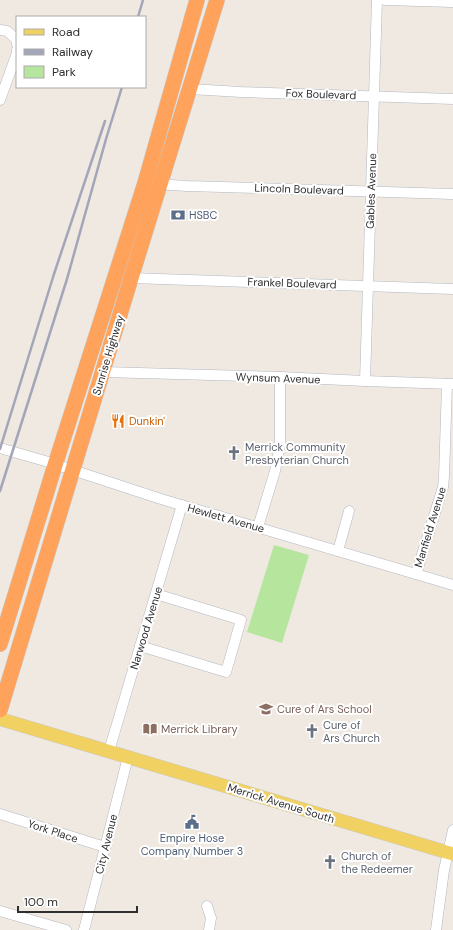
<svg xmlns="http://www.w3.org/2000/svg" width="453" height="930" font-family="'DM Sans',sans-serif">
<style>
.green{fill:#b6e59e}
.lines{fill:none;stroke-linecap:round;stroke-linejoin:round}
.minor-casing{stroke:#b4b7c1;stroke-width:11}
.major-casing{stroke:#c9c9c9;stroke-width:14}
.highway-casing{stroke:#c9c9c9;stroke-width:16}
.minor{stroke:#fff;stroke-width:10}
.major{stroke:#f2d163;stroke-width:13}
.highway{stroke:#ffa35c;stroke-width:15}
.rail{stroke:#a3a6b8;stroke-width:2.5}
.labels{text-anchor:middle;dominant-baseline:central;stroke-width:4;stroke-linejoin:round;paint-order:stroke}
.street-label{font-size:11px;fill:#2e2e2e;stroke:#fff}
.service-label{font-size:11px;fill:#4e5e75;stroke:#fff;text-anchor:start}
.food-label{font-size:11px;fill:#c56008;stroke:#fff;text-anchor:start}
.worship-label{font-size:11px;fill:#5b616d;stroke:#fff;text-anchor:start}
.education-label{font-size:11px;fill:#785e54;stroke:#fff;text-anchor:start}
</style>
<rect width="100%" height="100%" fill="#efe9e1"/>
<polygon class="green" points="274,545 309,555 282,643 247,632"/>
<g class="lines">
<defs>
<g id="minor">
<polyline points="385,0 453,2"/>
<polyline points="0,30 7,31 16,39 17,44"/>
<polyline points="190,89 241,92 453,99"/>
<polyline points="0,100 17,53 17,50"/>
<polyline points="155,184 187,186 453,194"/>
<polyline points="131,278 453,289"/>
<polyline points="103,372 280,377 365,381 453,384"/>
<polyline points="365,381 377,0"/>
<polyline points="0,448 45,461 161,499 453,585"/>
<polyline points="258,527 275,471 280,444 280,377"/>
<polyline points="338,551 349,511"/>
<polyline points="416,574 443,487 444,477 447,384"/>
<polyline points="140,646 226,672 241,620 156,594"/>
<polyline points="109,751 182,505"/>
<polyline points="0,814 105,847"/>
<polyline points="207,906 211,918 209,930"/>
<polyline points="0,911 66,930"/>
<polyline points="84,930 128,757"/>
<polyline points="436,930 444,870 453,830"/>
</g>
<polyline id="major" points="0,719 453,854"/>
<g id="highway">
<polyline points="0,644 55,465 145,183 197,0"/>
<polyline points="0,710 131,278 217,0"/>
</g>
</defs>
<use href="#minor" class="minor-casing"/>
<use href="#major" class="major-casing"/>
<use href="#highway" class="highway-casing"/>
<use href="#minor" class="minor"/>
<use href="#major" class="major"/>
<use href="#highway" class="highway"/>
<g class="rail">
<polyline points="138,17 143,0"/>
<polyline points="0,449 54,274 105,121"/>
<polyline points="0,491 67,279 106,139 122,87"/>
</g>
</g>
<defs>
<symbol id="bank-bare" viewBox="-9 -9 18 18"><path d="M-6-4H6V4H-6ZM0-2.3a2.3 2.3 0 1 0 0 4.6a2.3 2.3 0 1 0 0-4.6Z" fill="#5c6f8a" stroke="#fff" stroke-width="2.5" paint-order="stroke"/></symbol>
<symbol id="restaurant-bare" viewBox="-9 -9 18 18"><path d="M-5-6h1v4h1v-4h1v4h1v-4h1v5L-1.5 .5V6h-2V.5L-5-1ZM5-6V6H3V1.5H1.5Q1.5-4 5-6Z" fill="#e8710a" stroke="#fff" stroke-width="2.5" paint-order="stroke"/></symbol>
<symbol id="church-bare" viewBox="-9 -9 18 18"><path d="M-1.2-6h2.4v3.5h3.3v2.4h-3.3V6h-2.4V-.1h-3.3v-2.4h3.3Z" fill="#6b7280" stroke="#fff" stroke-width="2.5" paint-order="stroke"/></symbol>
<symbol id="school-bare" viewBox="-9 -9 18 18"><path d="M0-5L7-2L0 1L-7-2ZM-4 1L0 2.5L4 1V4Q0 6-4 4Z" fill="#8d6e63" stroke="#fff" stroke-width="2.5" paint-order="stroke"/></symbol>
<symbol id="library-bare" viewBox="-9 -9 18 18"><path d="M-6-4Q-3-5.5-.7-3.5V5Q-3 3-6 4ZM6-4Q3-5.5 .7-3.5V5Q3 3 6 4Z" fill="#8d6e63" stroke="#fff" stroke-width="2.5" paint-order="stroke"/></symbol>
<symbol id="civic-bare" viewBox="-9 -9 18 18"><path d="M-.6-6.5H3V-4.5H.6V-3L4-1V1h2V6H-6V1h2V-1L-.6-3ZM-1.2 2.5V6h2.4V2.5Z" fill="#5c6f8a" stroke="#fff" stroke-width="2.5" paint-order="stroke"/></symbol>
</defs>
<g fill-rule="evenodd">
<use href="#bank-bare" x="168" y="205" width="20" height="20"/>
<use href="#restaurant-bare" x="108" y="411" width="20" height="20"/>
<use href="#church-bare" x="224" y="443" width="20" height="20"/>
<use href="#school-bare" x="256" y="699" width="20" height="20"/>
<use href="#library-bare" x="140" y="719" width="20" height="20"/>
<use href="#church-bare" x="302" y="721" width="20" height="20"/>
<use href="#civic-bare" x="182" y="812" width="20" height="20"/>
<use href="#church-bare" x="320" y="852" width="20" height="20"/>
</g>
<g class="labels">
<g class="street-label">
<text transform="translate(321 94) rotate(2)">Fox Boulevard</text>
<text transform="translate(299 189) rotate(2)">Lincoln Boulevard</text>
<text transform="translate(371 191) rotate(-88)">Gables Avenue</text>
<text transform="translate(292 283) rotate(2)">Frankel Boulevard</text>
<text transform="translate(108 355) rotate(-73)">Sunrise Highway</text>
<text transform="translate(278 378) rotate(2)">Wynsum Avenue</text>
<text transform="translate(226 518) rotate(16)">Hewlett Avenue</text>
<text transform="translate(430 527) rotate(-73)">Manfield Avenue</text>
<text transform="translate(146 628) rotate(-73)">Narwood Avenue</text>
<text transform="translate(281 803) rotate(17)">Merrick Avenue South</text>
<text transform="translate(53 831) rotate(18)">York Place</text>
<text transform="translate(106 844) rotate(-76)">City Avenue</text>
</g>
<g class="service-label">
<text x="189" y="215">HSBC</text>
<text x="192" y="838" text-anchor="middle">Empire Hose<tspan x="192" dy="13">Company Number 3</tspan></text>
</g>
<g class="food-label">
<text x="129" y="421">Dunkin'</text>
</g>
<g class="worship-label">
<text x="245" y="447">Merrick Community<tspan x="245" dy="13">Presbyterian Church</tspan></text>
<text x="323" y="725">Cure of<tspan x="323" dy="13">Ars Church</tspan></text>
<text x="341" y="856">Church of<tspan x="341" dy="13">the Redeemer</tspan></text>
</g>
<g class="education-label">
<text x="277" y="709">Cure of Ars School</text>
<text x="161" y="729">Merrick Library</text>
</g>
</g>
<rect x="16" y="16" width="130" height="72" fill="#ffffff" stroke="#ababab"/>
<rect x="24" y="29" width="20" height="6" fill="#f2d163" stroke="#ababab"/>
<text x="52" y="36" font-size="12" fill="#2e2e2e">Road</text>
<rect x="24" y="49" width="20" height="6" fill="#a3a6b8" stroke="#ababab"/>
<text x="52" y="56" font-size="12" fill="#2e2e2e">Railway</text>
<rect x="24" y="66" width="20" height="12" fill="#b6e59e" stroke="#ababab"/>
<text x="52" y="76" font-size="12" fill="#2e2e2e">Park</text>
<path d="M18 906v6h119v-6" fill="none" stroke="#2e2e2e" stroke-width="2"/>
<text x="24" y="906" font-size="12" fill="#2e2e2e" stroke="#ffffff" stroke-width="3" paint-order="stroke">100 m</text>
</svg>
